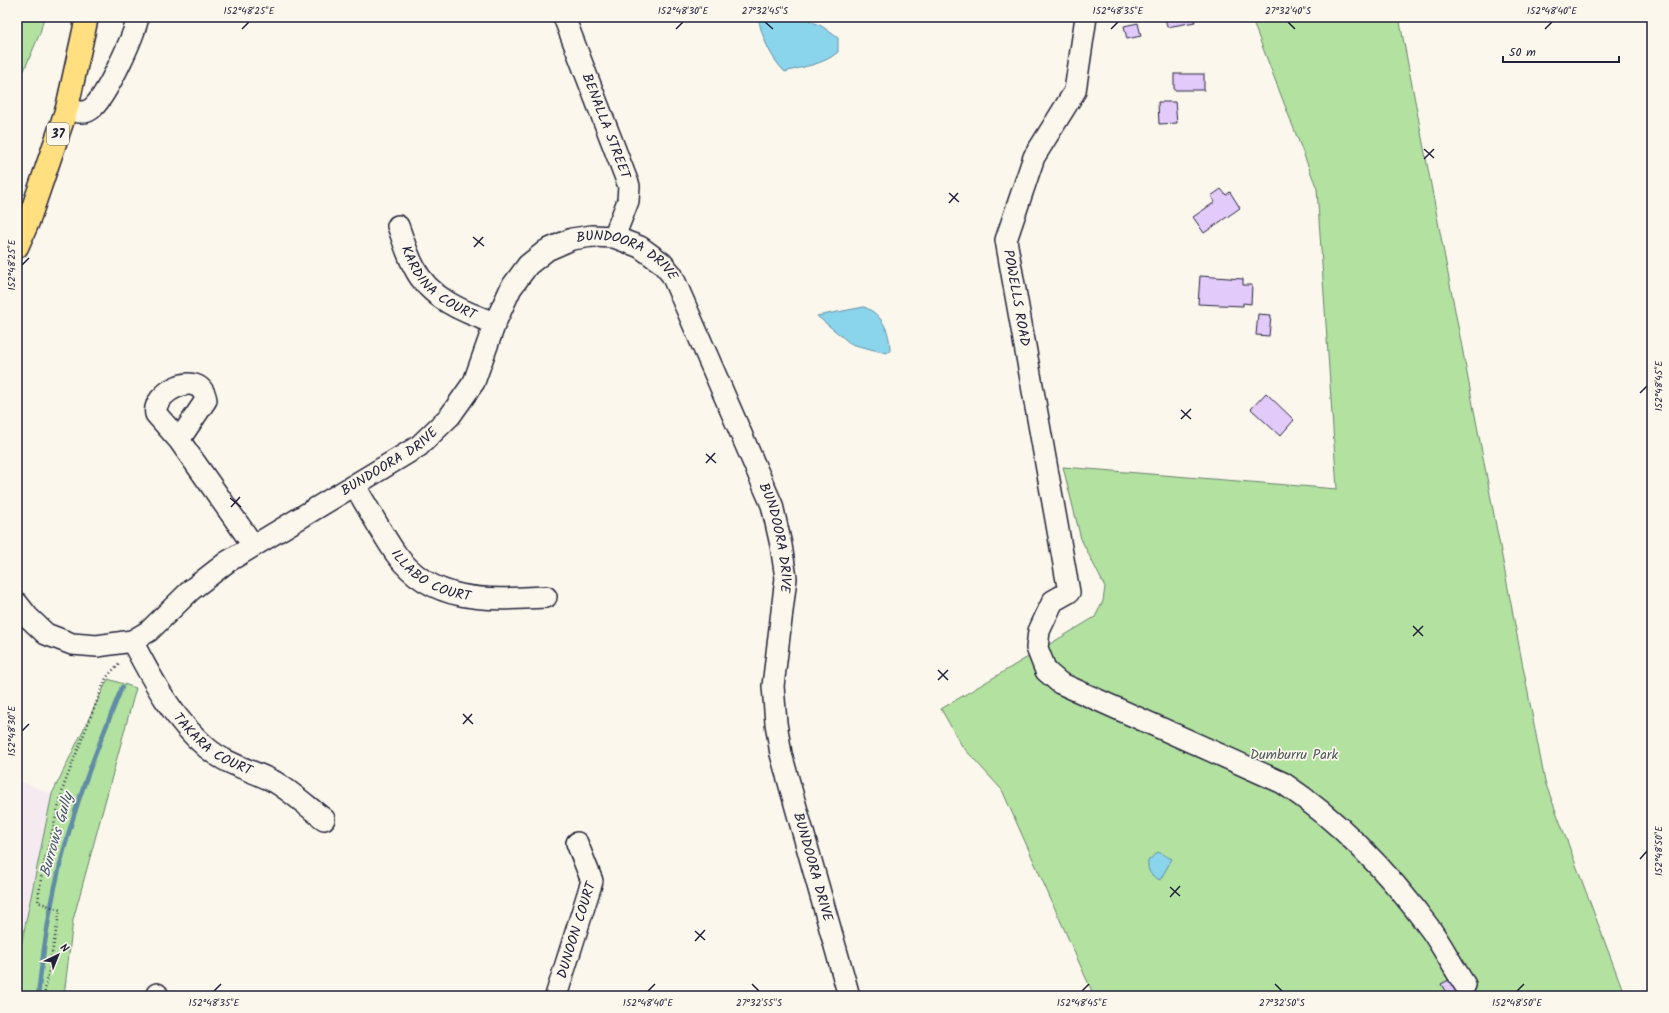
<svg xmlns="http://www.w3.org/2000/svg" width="1669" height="1013" font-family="Kalam,sans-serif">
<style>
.built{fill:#f4eaf0}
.green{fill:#b2e1a0;stroke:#6a826e}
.water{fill:#8bd5ec;stroke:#618da5}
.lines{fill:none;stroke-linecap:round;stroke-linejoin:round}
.stream{stroke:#618da5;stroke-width:4.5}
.building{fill:#e2cafb;stroke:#22223b}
.minor-casing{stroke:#22223b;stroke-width:24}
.major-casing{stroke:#22223b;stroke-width:25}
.path{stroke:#22223b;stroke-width:2.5;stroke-dasharray:1 3;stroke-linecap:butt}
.minor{stroke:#fbf7ec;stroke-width:21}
.major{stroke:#ffdf80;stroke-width:22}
.ticks{fill:none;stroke:#22223b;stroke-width:1.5}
.labels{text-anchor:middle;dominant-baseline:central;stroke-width:3.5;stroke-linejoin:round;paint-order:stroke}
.shield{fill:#fbf7ec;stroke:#636270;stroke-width:1}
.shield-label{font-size:13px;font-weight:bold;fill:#22223b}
.street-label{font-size:14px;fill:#22223b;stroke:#fbf7ec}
.park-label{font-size:14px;fill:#4d5b59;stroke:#fbf7ec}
.water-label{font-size:15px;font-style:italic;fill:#425870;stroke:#fbf7ec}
.neatline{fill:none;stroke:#22223b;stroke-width:1.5}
.ticks-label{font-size:10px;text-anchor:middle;fill:#22223b}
</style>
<rect width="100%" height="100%" fill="#fbf7ec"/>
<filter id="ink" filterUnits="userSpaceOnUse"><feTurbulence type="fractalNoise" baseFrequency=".025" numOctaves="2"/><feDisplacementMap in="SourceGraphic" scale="8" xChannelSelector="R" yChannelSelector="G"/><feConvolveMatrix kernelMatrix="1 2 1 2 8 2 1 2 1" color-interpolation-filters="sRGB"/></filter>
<g filter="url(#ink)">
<polygon class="built" points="17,780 52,794 17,965"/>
<g class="green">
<polygon points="17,17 44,17 40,33 17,87"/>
<polygon points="1251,17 1399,17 1545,782 1625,996 1094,996 1002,790 962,746 941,709 1095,617 1103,601 1105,587 1081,539 1063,467 1337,489 1317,189"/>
<polygon points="108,679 136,688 73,920 64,996 17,996 17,965 52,794"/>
</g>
<g class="water">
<path d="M 758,17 L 803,17 L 823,27 L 838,38 L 838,52 C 823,65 804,66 785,72 C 770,57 762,37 758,17 Z"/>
<path d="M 864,307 C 882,314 890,331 890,351 L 886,353 L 851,344 L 817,316 Z"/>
<path d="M 1158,852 L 1172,859 L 1160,880 C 1151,876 1147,871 1148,861 Z"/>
</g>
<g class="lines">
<path class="stream" d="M 38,996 C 44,941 53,885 69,832 C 83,782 103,735 122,687"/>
</g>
<g class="building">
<polygon points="1165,17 1194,17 1195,22 1167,27"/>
<polygon points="1138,23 1141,36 1127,39 1124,26"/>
<rect x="1174" y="74" width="30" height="16"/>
<polygon points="1158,102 1175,102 1177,123 1159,124"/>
<polygon points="1221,189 1226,195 1230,192 1240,208 1204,233 1193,217 1215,202 1211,196"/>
<polygon points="1200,276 1243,279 1243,285 1252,285 1251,304 1243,303 1243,306 1198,304"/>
<polygon points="1258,314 1271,315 1269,336 1256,335"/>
<polygon points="1266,393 1294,420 1280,436 1251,409"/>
<polygon points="1453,978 1461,993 1454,996 1448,996 1441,984"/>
</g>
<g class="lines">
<defs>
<g id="minor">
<path id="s1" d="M 564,17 L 629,186 L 628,201 L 614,237"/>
<path id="s2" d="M 1086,17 L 1075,91 L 1034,157 L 1006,240 L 1069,592 L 1053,601 L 1039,631 L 1037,648 L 1046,671 L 1060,683 L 1283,783 C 1341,822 1390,874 1431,930 C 1443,947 1453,967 1465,985"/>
<path d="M 67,108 C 75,111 83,115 91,109 C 106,98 134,36 138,17"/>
<path id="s3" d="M 398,226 C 403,239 407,254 414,267 C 429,298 463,312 495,323"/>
<path d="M 179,440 L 206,400 C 200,366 151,394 156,414 L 179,440 L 253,545"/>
<path id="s4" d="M 355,486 C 368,508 381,532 396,554 C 433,605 491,600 546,597"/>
<path id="s5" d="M 17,603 L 28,617 L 46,634 L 72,644 L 97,646 L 132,641 L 149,631 L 191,590 L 227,562 L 419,446 L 450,416 L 474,382 L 495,323 L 511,288 L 528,265 L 547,250 L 572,239 L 592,236 L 614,237 L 640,247 L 662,263 L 672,275 L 772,505 L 781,545 L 786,578 L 773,686 L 776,723 L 781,754 L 849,996"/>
<path id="s6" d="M 132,641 C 153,681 172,718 207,748 C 227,765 252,770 275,782 C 292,792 308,807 324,819"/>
<polyline points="157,994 157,996"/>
<path id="s7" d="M 556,996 L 592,881 L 577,843"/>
</g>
<polyline id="major" points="17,247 28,222 67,108 87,17"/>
</defs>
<use href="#minor" class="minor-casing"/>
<use href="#major" class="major-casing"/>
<polyline class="path" points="44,996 60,910 38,902 42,871 64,785 106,678 120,662"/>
<use href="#minor" class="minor"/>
<use href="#major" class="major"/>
</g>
</g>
<path class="ticks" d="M 765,22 L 773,29M 1288,22 L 1295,29M 242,29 L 249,22M 676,29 L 683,22M 1111,29 L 1118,22M 1545,29 L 1552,22M 1424,149 L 1434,158M 1424,159 L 1434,149M 949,193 L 959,202M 949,203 L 958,193M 473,237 L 484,246M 474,247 L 483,237M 22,265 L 29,258M 1640,393 L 1647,386M 1181,410 L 1191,419M 1181,419 L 1191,409M 706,454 L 716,463M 706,463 L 715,453M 230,498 L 241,507M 231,507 L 240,497M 1413,626 L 1423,636M 1413,636 L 1423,626M 938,670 L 948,680M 938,680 L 948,670M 463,714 L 473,724M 463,724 L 472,714M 22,731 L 29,724M 1640,859 L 1647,851M 1170,887 L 1180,896M 1170,897 L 1180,886M 695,931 L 705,940M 695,941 L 705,930M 752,984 L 759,991M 1275,984 L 1282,991M 214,991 L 221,984M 648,991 L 655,984M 1082,991 L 1089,984M 1517,991 L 1524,984"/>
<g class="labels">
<rect class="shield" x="47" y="123" width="22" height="22" rx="3"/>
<g class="shield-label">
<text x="58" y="134">37</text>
</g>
<g class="street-label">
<text stroke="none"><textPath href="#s1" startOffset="117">BENALLA STREET</textPath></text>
<text stroke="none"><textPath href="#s5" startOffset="806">BUNDOORA DRIVE</textPath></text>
<text stroke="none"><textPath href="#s3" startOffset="73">KARDINA COURT</textPath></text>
<text stroke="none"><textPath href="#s2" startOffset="299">POWELLS ROAD</textPath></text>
<text stroke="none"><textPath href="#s5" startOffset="446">BUNDOORA DRIVE</textPath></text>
<text stroke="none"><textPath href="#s5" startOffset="1142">BUNDOORA DRIVE</textPath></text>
<text stroke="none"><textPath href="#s4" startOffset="122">ILLABO COURT</textPath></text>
<text stroke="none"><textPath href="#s6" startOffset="134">TAKARA COURT</textPath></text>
<text stroke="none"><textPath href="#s5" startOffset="1478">BUNDOORA DRIVE</textPath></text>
<text stroke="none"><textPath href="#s7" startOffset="69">DUNOON COURT</textPath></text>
</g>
<g class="park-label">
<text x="1294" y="755">Dumburru Park</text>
</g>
<g class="water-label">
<text transform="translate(57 835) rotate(-74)">Burrows Gully</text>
</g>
</g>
<rect width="1669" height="1013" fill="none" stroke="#fbf7ec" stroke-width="44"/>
<g transform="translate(58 955) rotate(43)" stroke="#fbf7ec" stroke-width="3" paint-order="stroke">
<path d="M0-3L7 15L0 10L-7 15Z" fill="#22223b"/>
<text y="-6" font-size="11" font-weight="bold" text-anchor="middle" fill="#22223b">N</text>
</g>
<path d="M1503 56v6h116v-6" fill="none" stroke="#22223b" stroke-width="2"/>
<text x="1509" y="56" font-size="12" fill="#22223b" stroke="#fbf7ec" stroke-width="3" paint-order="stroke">50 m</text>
<rect x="22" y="22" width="1625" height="969" class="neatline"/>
<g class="ticks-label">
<text x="249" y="14">152°48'25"E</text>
<text x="683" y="14">152°48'30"E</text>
<text x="765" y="14">27°32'45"S</text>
<text x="1118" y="14">152°48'35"E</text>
<text x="1288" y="14">27°32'40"S</text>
<text x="1552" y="14">152°48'40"E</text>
<text transform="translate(11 265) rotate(-90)" y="4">152°48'25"E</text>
<text transform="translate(1658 386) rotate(-90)" y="4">152°48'45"E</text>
<text transform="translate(11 731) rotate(-90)" y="4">152°48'30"E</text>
<text transform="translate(1658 851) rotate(-90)" y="4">152°48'50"E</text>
<text x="214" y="1006">152°48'35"E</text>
<text x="648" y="1006">152°48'40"E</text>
<text x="759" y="1006">27°32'55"S</text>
<text x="1082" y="1006">152°48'45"E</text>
<text x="1282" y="1006">27°32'50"S</text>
<text x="1517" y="1006">152°48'50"E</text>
</g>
</svg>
